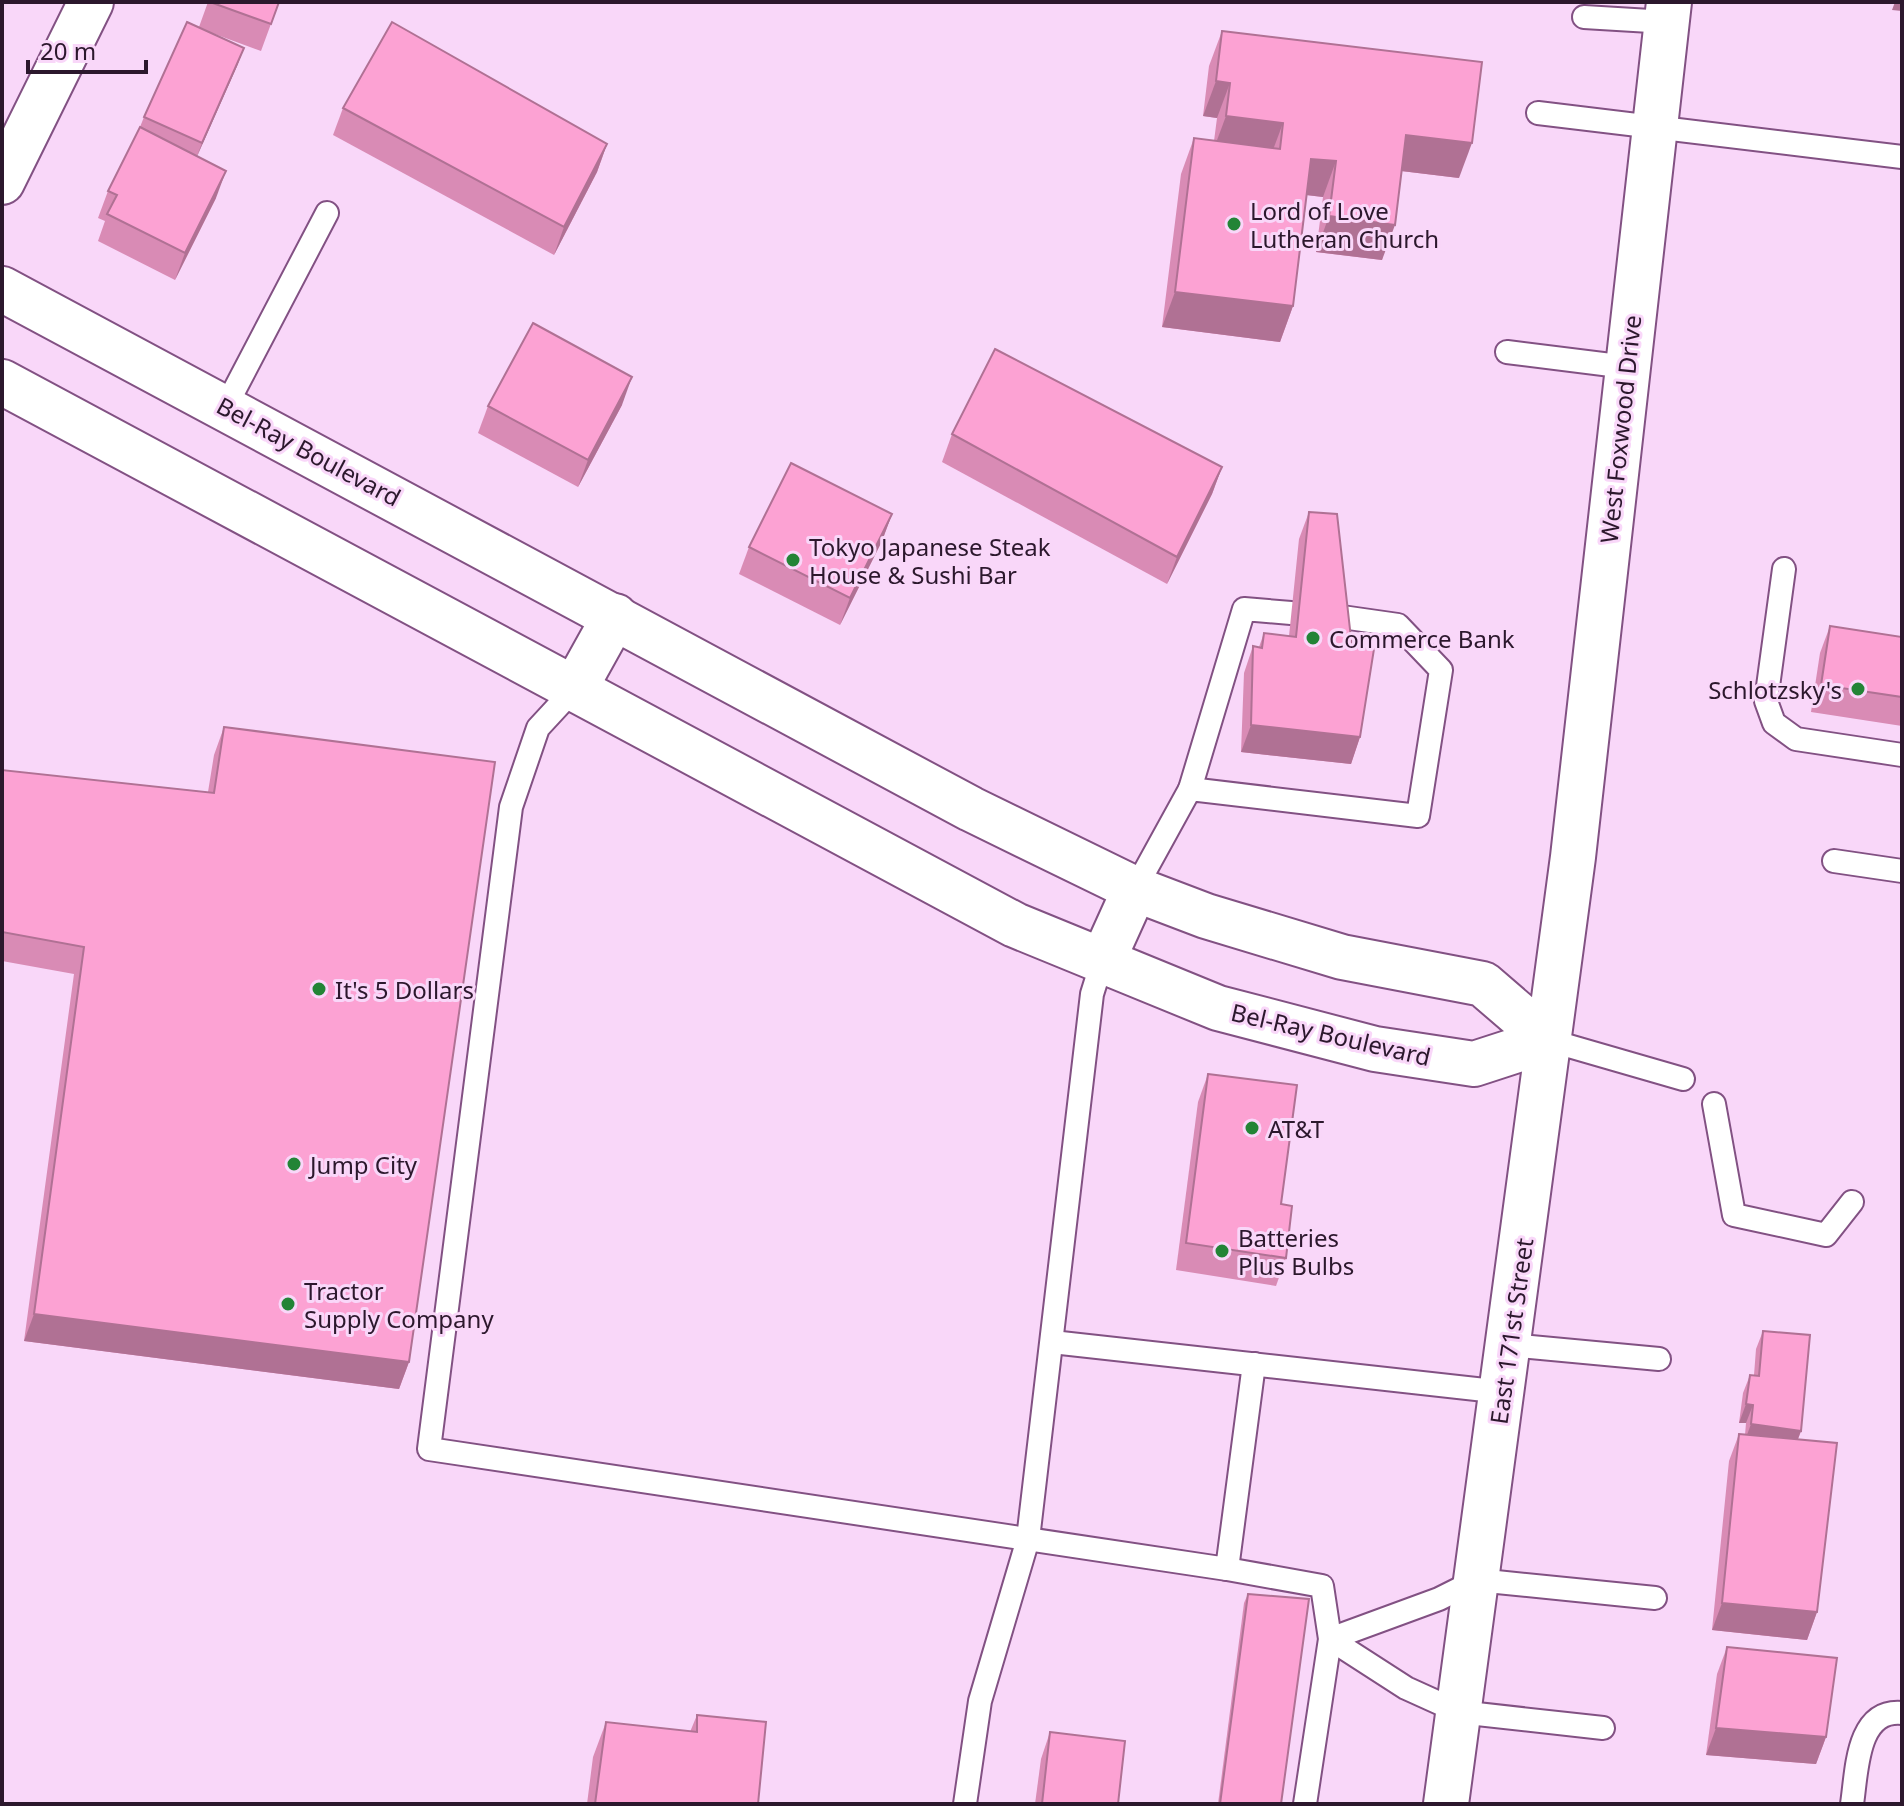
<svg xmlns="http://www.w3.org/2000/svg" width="1904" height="1806" font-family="'Noto Sans',sans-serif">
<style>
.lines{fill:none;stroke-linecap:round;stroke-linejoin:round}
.service-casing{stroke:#825183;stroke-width:26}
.minor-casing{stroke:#825183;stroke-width:48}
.secondary-casing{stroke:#825183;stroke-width:48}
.service{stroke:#fff;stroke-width:22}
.minor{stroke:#fff;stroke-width:44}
.secondary{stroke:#fff;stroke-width:44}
.wall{fill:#d98bb5}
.shaded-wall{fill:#b07194}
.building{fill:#fca2d3;stroke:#b07194;stroke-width:2}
.poi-dot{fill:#238436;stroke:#f9d7f9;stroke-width:3}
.labels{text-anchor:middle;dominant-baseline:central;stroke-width:6;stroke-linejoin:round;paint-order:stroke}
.poi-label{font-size:24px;fill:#2c182d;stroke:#f9d7f9;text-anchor:start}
.street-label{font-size:24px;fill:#2c182d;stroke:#f9d7f9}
</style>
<rect width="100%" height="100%" fill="#f9d7f9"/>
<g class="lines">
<defs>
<g id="service">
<polyline points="1584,17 1667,22"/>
<polyline points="1538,113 1902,157"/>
<polyline points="1507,352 1627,367"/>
<polyline points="226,406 327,213"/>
<polyline points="1784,569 1766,701 1774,723 1796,739 1902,755"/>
<polyline points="575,688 538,728 511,807 429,1449 1227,1569 1254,1364"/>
<polyline points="1190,789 1244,609 1291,613"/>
<polyline points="1834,861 1902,871"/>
<polyline points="1135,889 1190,789 1418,816 1441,670 1398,625 1335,616"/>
<polyline points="1548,1040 1683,1079"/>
<polyline points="1714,1104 1734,1215 1826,1235 1852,1202"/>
<polyline points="1052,1342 1503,1392"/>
<polyline points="1509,1345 1659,1359"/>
<polyline points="1227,1569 1322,1586 1330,1639 1305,1804"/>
<polyline points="1603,1728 1459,1712 1406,1688 1330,1639 1439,1599 1477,1580 1655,1598"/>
<polyline points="965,1804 980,1701 1028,1539 1092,994 1102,962"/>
<path d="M 1852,1804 C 1857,1772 1856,1709 1902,1713"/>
</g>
<g id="minor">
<polyline points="2,182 91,2"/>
<polyline points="2,289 971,809 1135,889 1206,916 1342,957 1483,984 1548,1040"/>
<polyline points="2,382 1015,925 1218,1008 1375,1049 1474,1064 1548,1040"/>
<polyline points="575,688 615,616"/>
<polyline points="1102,962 1135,889"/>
</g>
<polyline id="secondary" points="1446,1804 1573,857 1669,2"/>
</defs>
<use href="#service" class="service-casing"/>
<use href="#minor" class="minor-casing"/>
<use href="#secondary" class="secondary-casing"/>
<use href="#service" class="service"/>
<use href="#minor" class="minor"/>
<use href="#secondary" class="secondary"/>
</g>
<g class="wall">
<polygon points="208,2 279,2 261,51 212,33 244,48 237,66 197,156 216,198 175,280 98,241 105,221 98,218 108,191 140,127 144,117 199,27"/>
<polygon points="1222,31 1459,178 1401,171 1382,260 1316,252 1323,197 1306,195 1293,306 1280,342 1162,327 1181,174 1194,138 1214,141 1217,118 1203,116 1209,66"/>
<polygon points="343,108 607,144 597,172 554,255 333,135"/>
<polygon points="622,405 578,487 478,433 488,406"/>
<polygon points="952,434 1222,467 1212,494 1167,584 942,462"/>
<polygon points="1309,512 1360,737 1351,764 1241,752 1244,673 1253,646 1259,647 1264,633 1289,636 1299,539"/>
<polygon points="892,514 882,541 840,625 739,574 749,547"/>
<polygon points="1830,626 1902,637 1902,726 1811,712 1820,653"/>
<polygon points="224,727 409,1362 399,1389 24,1341 74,974 2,961 2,770 208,792 214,755"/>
<polygon points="1208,1074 1281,1204 1286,1258 1276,1286 1176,1270 1198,1102"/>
<polygon points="1763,1331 1801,1431 1798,1439 1817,1612 1807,1640 1712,1630 1729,1461 1739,1434 1745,1435 1746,1423 1739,1423 1743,1393 1750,1375 1754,1375 1756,1349"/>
<polygon points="1248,1594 1281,1804 1218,1804 1244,1603"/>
<polygon points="1727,1647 1826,1737 1816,1764 1706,1755 1717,1674"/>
<polygon points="697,1715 758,1804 587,1804 593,1757 606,1722 690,1732"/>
<polygon points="1050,1732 1118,1804 1035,1804 1041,1759"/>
</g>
<g class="shaded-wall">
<polygon points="1895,2 1902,2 1902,11 1892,10"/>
<polygon points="244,48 237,66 195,161 202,143"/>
<polygon points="1216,81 1230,83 1217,118 1203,116"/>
<polygon points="1226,116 1283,123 1270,158 1213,151"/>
<polygon points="1406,135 1472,143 1459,178 1393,170"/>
<polygon points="607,144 597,172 554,255 564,227"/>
<polygon points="1311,159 1336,161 1323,197 1298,194"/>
<polygon points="226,171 216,198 175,280 185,253"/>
<polygon points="1329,216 1395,225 1382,260 1316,252"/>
<polygon points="1175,292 1293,306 1280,342 1162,327"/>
<polygon points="632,377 622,405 578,487 588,460"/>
<polygon points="1222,467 1212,494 1167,584 1177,557"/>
<polygon points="892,514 882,541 840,625 850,598"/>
<polygon points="1251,725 1360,737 1351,764 1241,752"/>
<polygon points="34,1314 409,1362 399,1389 24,1341"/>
<polygon points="1746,1404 1753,1405 1746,1423 1739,1423"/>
<polygon points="1751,1424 1801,1431 1794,1449 1744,1443"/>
<polygon points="1722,1603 1817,1612 1807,1640 1712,1630"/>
<polygon points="1716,1728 1826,1737 1816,1764 1706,1755"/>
</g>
<g class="building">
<polygon points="210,2 279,2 271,24"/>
<polygon points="187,22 244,48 202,143 144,117"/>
<polygon points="392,22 607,144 564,227 343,108"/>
<polygon points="1222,31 1482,62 1472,143 1406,135 1395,225 1329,216 1336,161 1311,159 1293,306 1175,292 1194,138 1280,149 1283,123 1226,116 1230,83 1216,81"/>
<polygon points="140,127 226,171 185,253 107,214 117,195 108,191"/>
<polygon points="533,323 632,377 588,460 488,406"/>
<polygon points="995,349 1222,467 1177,557 952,434"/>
<polygon points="791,463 892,514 850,598 749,547"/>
<polygon points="1309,512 1337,514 1352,647 1374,649 1360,737 1251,725 1253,646 1262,648 1264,633 1296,637"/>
<polygon points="1830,626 1902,637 1902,697 1821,685"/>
<polygon points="224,727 495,762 409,1362 34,1314 84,947 2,932 2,770 214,793"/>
<polygon points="1208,1074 1297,1085 1281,1204 1292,1206 1286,1258 1186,1243"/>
<polygon points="1763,1331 1810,1335 1801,1431 1751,1424 1753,1405 1746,1404 1750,1375 1759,1376"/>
<polygon points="1739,1434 1837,1443 1817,1612 1722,1603"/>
<polygon points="1248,1594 1309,1599 1281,1804 1220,1804"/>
<polygon points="1727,1647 1837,1658 1826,1737 1716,1728"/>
<polygon points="697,1715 766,1722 758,1804 595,1804 606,1722 697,1732"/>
<polygon points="1050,1732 1125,1741 1118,1804 1042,1804"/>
</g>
<g class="poi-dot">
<circle cx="1234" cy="224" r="8"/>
<circle cx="793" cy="560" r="8"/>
<circle cx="1313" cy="638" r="8"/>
<circle cx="1858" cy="689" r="8"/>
<circle cx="319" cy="989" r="8"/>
<circle cx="1252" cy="1128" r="8"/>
<circle cx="294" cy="1164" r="8"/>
<circle cx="1222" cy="1251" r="8"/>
<circle cx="288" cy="1304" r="8"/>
</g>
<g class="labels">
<g class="poi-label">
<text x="1250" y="210">Lord of Love<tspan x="1250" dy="28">Lutheran Church</tspan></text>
<text x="809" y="546">Tokyo Japanese Steak<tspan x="809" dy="28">House &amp; Sushi Bar</tspan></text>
<text x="1329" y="638">Commerce Bank</text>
<text x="1842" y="689" text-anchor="end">Schlotzsky's</text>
<text x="335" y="989">It's 5 Dollars</text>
<text x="1268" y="1128">AT&amp;T</text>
<text x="310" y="1164">Jump City</text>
<text x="1238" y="1237">Batteries<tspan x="1238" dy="28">Plus Bulbs</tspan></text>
<text x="304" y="1290">Tractor<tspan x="304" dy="28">Supply Company</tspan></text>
</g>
<g class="street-label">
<text transform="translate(1620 429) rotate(-84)">West Foxwood Drive</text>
<text transform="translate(309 451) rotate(28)">Bel-Ray Boulevard</text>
<text transform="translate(1331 1034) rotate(13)">Bel-Ray Boulevard</text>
<text transform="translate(1511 1331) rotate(-82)">East 171st Street</text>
</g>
</g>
<rect width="1904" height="1806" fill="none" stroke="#2c182d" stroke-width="8"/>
<path d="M28 60v12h118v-12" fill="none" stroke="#2c182d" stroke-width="4"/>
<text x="40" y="60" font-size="24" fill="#2c182d" stroke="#f9d7f9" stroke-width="6" paint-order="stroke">20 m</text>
</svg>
